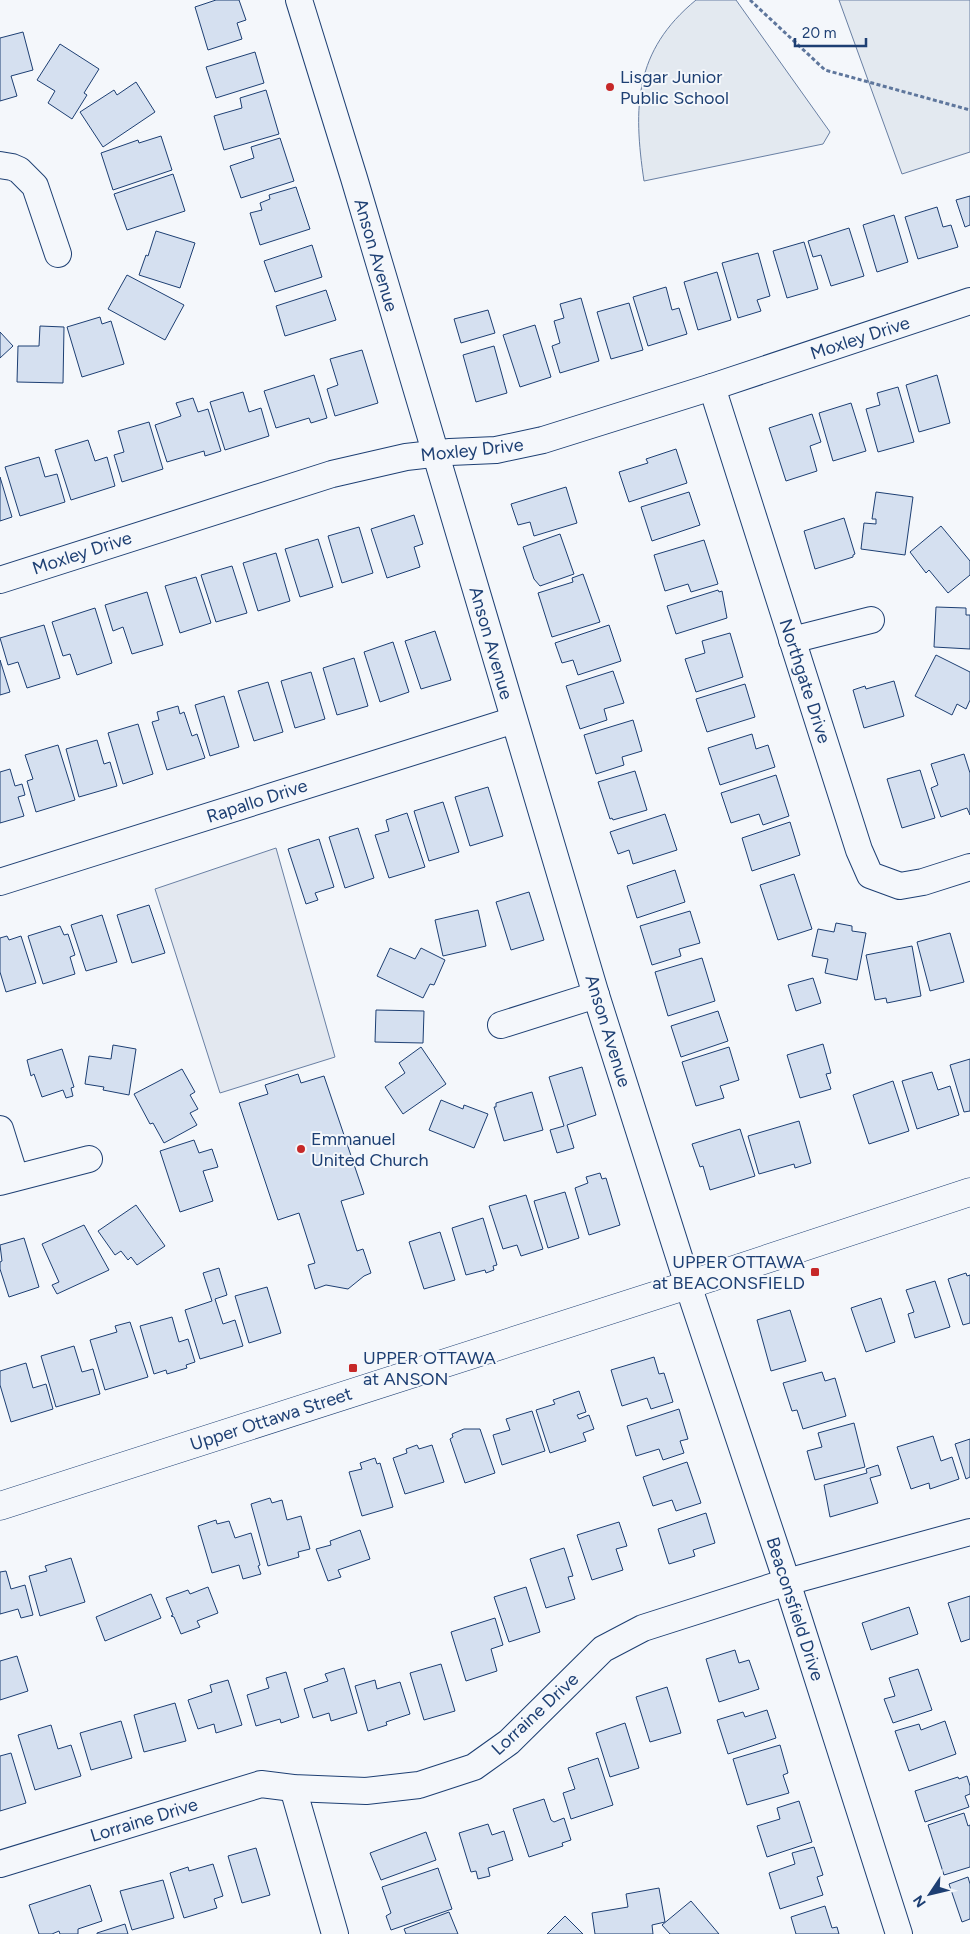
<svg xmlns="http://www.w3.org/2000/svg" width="970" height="1934" font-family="Figtree,sans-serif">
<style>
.green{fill:#e3e9f0;stroke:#687fa3}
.parking{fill:#e3e8f0;stroke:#687fa3}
.building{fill:#d5e0f0;stroke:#1d3f73}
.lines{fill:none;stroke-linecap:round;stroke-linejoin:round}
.minor-casing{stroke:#1d3f73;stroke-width:28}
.major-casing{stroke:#1d3f73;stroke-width:29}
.path{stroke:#5e769c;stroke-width:3;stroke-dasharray:4 2.5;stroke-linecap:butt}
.minor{stroke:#f4f7fb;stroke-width:26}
.major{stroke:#f4f7fb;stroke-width:28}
.poi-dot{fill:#c62828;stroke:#f4f7fb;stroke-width:2}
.labels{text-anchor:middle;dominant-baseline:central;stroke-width:4;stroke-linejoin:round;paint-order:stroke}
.poi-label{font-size:18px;fill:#1d3f73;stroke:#f4f7fb;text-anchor:start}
.street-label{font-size:18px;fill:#1d3f73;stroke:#f4f7fb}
</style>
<rect width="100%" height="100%" fill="#f4f7fb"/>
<g class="green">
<path d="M 696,0 L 736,0 L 830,132 L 823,144 L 644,181 C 633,107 634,51 696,0 Z"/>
<polygon points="839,0 970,0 970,152 902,174"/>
</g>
<polygon class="parking" points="276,848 335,1057 220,1093 155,889"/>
<g class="building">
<polygon points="216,0 239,0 246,20 237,23 242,39 208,50 195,7"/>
<polygon points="23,32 33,70 11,76 17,96 0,101 0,38"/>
<polygon points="60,44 99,69 84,93 87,95 72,119 48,103 55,91 37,80"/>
<polygon points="255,52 264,83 216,98 206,67"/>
<polygon points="136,82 155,112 103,147 80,112 114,90 117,95"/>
<polygon points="266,90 279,134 224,150 214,116 242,108 240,98"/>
<polygon points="161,136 172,170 113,190 101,153 138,140 139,143"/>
<polygon points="280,138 294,181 241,198 230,166 254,158 251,147"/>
<polygon points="173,174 185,211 127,230 114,194"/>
<polygon points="296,187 310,229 260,245 250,213 262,210 260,203 270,199 269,195"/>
<polygon points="970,196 970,225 965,227 956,200"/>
<polygon points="937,207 943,227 951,225 958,247 918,259 905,217"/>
<polygon points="894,215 908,262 877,272 863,225"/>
<polygon points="849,228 864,276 831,286 821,255 813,257 808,241"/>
<polygon points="156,231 195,243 180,288 139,275 146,255 148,256"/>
<polygon points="804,242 818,289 787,298 773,251"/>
<polygon points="312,245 322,277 275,292 264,261"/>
<polygon points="758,253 770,296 757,300 761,311 738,318 722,263"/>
<polygon points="717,272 731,320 698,330 684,282"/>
<polygon points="127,275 184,305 165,340 108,309"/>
<polygon points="666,287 672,310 679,308 687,334 648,346 633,297"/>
<polygon points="326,290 336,320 285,336 276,306"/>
<polygon points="581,298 599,361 560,373 552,346 560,343 554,321 564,318 560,304"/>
<polygon points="629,303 643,350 611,359 597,312"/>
<polygon points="488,310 495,333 461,343 454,319"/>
<polygon points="100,317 102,324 111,321 124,364 82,377 67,327"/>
<polygon points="535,325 551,377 520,387 503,335"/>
<polygon points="40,326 64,327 63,383 17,382 18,346 39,346"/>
<polygon points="0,332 13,346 0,358"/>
<polygon points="494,346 507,393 476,402 463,355"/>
<polygon points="362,350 378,403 335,416 327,389 338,385 330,359"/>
<polygon points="314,375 327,418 311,423 309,418 276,428 264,391"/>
<polygon points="937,375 950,423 919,432 906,385"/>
<polygon points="898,387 914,442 878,452 866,409 880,405 877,393"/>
<polygon points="243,392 249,412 261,408 269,436 225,450 210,402"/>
<polygon points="193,398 198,412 208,409 221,451 205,456 204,451 167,462 155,425 181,416 176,403"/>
<polygon points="851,403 866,451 833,461 819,413"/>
<polygon points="812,414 821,442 810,446 817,471 786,481 769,428"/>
<polygon points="149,422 163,469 122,482 114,455 124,452 118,431"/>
<polygon points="88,440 95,461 107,457 115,486 71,500 55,450"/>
<polygon points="676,449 687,483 629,502 619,472 648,463 646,459"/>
<polygon points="39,457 45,477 57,474 65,502 20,516 5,467"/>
<polygon points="0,477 12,517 0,521"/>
<polygon points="566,487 577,523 534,536 530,522 518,525 511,504"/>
<polygon points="689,492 700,525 652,541 641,507"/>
<polygon points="876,492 913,497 905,555 861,549 864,523 876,524 876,519 872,519"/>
<polygon points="414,515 423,544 414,547 420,567 387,578 371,529"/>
<polygon points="844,518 855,554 853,555 853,557 815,569 804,531"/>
<polygon points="941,526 970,561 970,575 948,593 929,570 926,573 910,552"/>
<polygon points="359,527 373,573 342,583 328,536"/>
<polygon points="560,534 574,574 540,586 534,579 523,547"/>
<polygon points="318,539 333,587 300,597 285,549"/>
<polygon points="704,540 718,584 691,592 688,584 665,591 654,555"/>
<polygon points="276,553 290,601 258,611 243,563"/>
<polygon points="232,566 247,613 216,622 201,575"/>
<polygon points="583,574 600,622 552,637 538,593 573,582 572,578"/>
<polygon points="196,577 211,623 180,633 165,586"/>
<polygon points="718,590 719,592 722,591 727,618 676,634 667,606"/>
<polygon points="147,592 163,645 132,654 123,627 113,631 105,605"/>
<polygon points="936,607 966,608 966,615 970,615 970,649 934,647"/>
<polygon points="95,608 112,663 77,675 70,654 63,656 52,622"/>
<polygon points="44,625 60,678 27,688 18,662 8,665 0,638"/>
<polygon points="609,625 621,661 578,675 573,660 562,663 555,643"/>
<polygon points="435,631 451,680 421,689 405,641"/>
<polygon points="730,633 743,677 696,692 685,659 705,653 702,641"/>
<polygon points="393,642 409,692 380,702 364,652"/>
<polygon points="936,655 970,672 970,700 966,709 957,704 952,715 915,696"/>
<polygon points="354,658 368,706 337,715 323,668"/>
<polygon points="0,660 10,692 0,695"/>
<polygon points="613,671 624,703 604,709 607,720 580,729 566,686"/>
<polygon points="311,672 325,719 295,728 281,681"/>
<polygon points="894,681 904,716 864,728 853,690 865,686 866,689"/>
<polygon points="268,682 283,732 254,741 238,691"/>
<polygon points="745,684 755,717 707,732 696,699"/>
<polygon points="224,696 239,747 210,756 195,705"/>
<polygon points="178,706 180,714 184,712 192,736 197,734 205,758 167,770 152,722 159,720 157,712"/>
<polygon points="633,720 642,751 622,757 624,765 596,774 584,735"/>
<polygon points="138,724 153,774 123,784 108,733"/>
<polygon points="752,734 756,749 768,745 775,767 720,785 708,748"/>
<polygon points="97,740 104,764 110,762 117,786 79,797 66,749"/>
<polygon points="58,745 75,800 36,812 27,781 33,779 25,755"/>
<polygon points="964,754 970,773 970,815 967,808 941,817 931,788 938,785 931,764"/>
<polygon points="10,769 15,786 22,784 25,795 18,797 24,816 0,823 0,772"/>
<polygon points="920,770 935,818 902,828 887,779"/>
<polygon points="635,771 647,810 613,820 612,818 610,819 598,782"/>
<polygon points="776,775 789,816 763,825 759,814 731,823 721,793"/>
<polygon points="488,787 503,836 470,846 455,797"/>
<polygon points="443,802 459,852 429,861 414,811"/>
<polygon points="407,813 425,867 389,878 375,835 389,831 386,820"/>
<polygon points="665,814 677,850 633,864 629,850 618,854 610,832"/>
<polygon points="790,822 800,855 752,871 742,838"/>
<polygon points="358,828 374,878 345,888 329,837"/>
<polygon points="319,839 334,887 315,893 318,900 306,904 288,849"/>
<polygon points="675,870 685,902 637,918 627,886"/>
<polygon points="794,874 812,929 778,940 760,885"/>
<polygon points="529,892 544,940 511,950 496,902"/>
<polygon points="149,905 165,953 132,963 117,915"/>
<polygon points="478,910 486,946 443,956 435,920"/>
<polygon points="690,911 700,943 679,949 681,956 652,965 640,926"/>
<polygon points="102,915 117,962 86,971 71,925"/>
<polygon points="836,923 852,926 852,931 866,933 857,980 825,973 828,959 812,956 818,929 834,932"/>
<polygon points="60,926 64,935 68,934 75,955 70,957 75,974 43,984 28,936"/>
<polygon points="950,933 964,982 930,991 917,942"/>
<polygon points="7,936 9,940 21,936 36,983 6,992 0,972 0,938"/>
<polygon points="912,946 921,996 887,1003 886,998 875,1000 866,955"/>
<polygon points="390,948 415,959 421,948 445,960 434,985 430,984 423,998 377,976"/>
<polygon points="702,958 715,1001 668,1016 655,972"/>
<polygon points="813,978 821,1003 796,1011 788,985"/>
<polygon points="376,1010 424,1011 423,1043 375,1042"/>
<polygon points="718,1011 728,1041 681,1057 671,1026"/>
<polygon points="823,1044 831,1073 826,1074 831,1089 800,1098 787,1055"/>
<polygon points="113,1045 136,1049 129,1095 103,1090 104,1087 85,1084 89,1056 111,1059"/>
<polygon points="421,1047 446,1084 403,1114 385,1087 405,1073 399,1063"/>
<polygon points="729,1047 739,1080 720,1086 724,1098 696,1106 682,1062"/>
<polygon points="62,1049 74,1087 71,1088 73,1096 66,1098 63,1090 42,1097 34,1074 31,1076 27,1060"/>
<polygon points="970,1059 970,1111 964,1112 950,1065"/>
<polygon points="582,1067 596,1115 567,1125 574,1148 557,1153 550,1130 564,1126 549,1077"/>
<polygon points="182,1069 195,1092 190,1095 198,1109 190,1113 197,1125 164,1143 153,1123 150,1124 134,1094"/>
<polygon points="932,1072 938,1090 950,1086 959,1115 917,1129 902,1081"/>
<polygon points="298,1074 301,1083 324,1076 364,1194 341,1201 357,1251 363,1249 371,1273 364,1276 348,1289 326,1285 315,1289 308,1265 315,1263 299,1213 278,1220 239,1103 268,1094 265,1085"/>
<polygon points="893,1081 909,1131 869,1144 853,1095"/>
<polygon points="532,1092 543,1130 504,1141 494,1107 496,1107 496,1103"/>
<polygon points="441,1100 463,1109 464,1105 488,1114 474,1148 429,1130"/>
<polygon points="799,1121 811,1163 795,1168 794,1164 759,1174 748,1136"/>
<polygon points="740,1129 755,1176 710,1190 703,1166 700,1167 692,1144"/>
<polygon points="194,1140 199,1153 212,1149 218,1167 203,1171 213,1201 180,1212 160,1151"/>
<polygon points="600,1173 602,1179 606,1178 620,1225 589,1235 575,1188 588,1183 586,1177"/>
<polygon points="565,1192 579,1238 548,1248 534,1201"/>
<polygon points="526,1195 543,1249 521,1256 517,1245 503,1249 489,1206"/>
<polygon points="136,1205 165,1246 137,1265 131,1257 128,1260 121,1251 115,1255 98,1231"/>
<polygon points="483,1218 497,1265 493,1266 494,1270 486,1273 485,1270 466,1275 452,1228"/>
<polygon points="84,1225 109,1270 57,1294 52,1285 59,1282 42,1244"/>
<polygon points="440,1232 455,1280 424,1289 409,1242"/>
<polygon points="24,1238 39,1287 9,1297 0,1269 0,1262 2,1261 0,1245"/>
<polygon points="219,1268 227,1295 215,1299 223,1324 235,1320 243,1346 200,1359 185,1310 212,1301 203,1273"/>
<polygon points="966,1273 967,1276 970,1275 970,1323 963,1325 948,1279"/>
<polygon points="935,1281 950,1327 915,1338 908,1314 914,1312 906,1290"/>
<polygon points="267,1287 281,1333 249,1343 235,1296"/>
<polygon points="881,1298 895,1342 866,1352 851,1308"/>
<polygon points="790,1310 806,1361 771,1371 757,1320"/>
<polygon points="172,1317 179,1342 188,1339 195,1362 186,1365 187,1368 167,1374 166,1370 154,1374 140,1326"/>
<polygon points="130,1322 148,1377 105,1390 90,1340 117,1332 115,1326"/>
<polygon points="74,1346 82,1372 93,1369 100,1394 56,1407 41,1356"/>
<polygon points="654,1357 659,1374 664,1373 673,1402 651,1409 647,1398 622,1406 611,1370"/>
<polygon points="26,1363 33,1388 46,1384 53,1409 11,1422 0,1385 0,1371"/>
<polygon points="822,1372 825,1381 835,1378 846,1416 803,1429 797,1410 792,1411 783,1383"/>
<polygon points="579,1391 586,1412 577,1415 579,1419 589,1415 594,1429 583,1433 586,1441 550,1453 536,1410 555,1404 553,1400"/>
<polygon points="679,1409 688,1439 680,1441 684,1453 663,1460 659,1449 636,1456 627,1426"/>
<polygon points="532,1411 545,1451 502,1465 493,1435 510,1430 506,1419"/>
<polygon points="854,1423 865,1467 815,1480 807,1451 822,1447 818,1433"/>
<polygon points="464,1429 480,1429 495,1473 465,1483 450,1439 453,1437 452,1434"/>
<polygon points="933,1436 941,1461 952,1457 959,1479 930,1489 929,1483 911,1489 897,1447"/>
<polygon points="970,1439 970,1477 966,1479 955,1444"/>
<polygon points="417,1445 419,1449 432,1445 444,1482 405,1494 393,1458 407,1453 406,1449"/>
<polygon points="375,1458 377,1464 380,1463 393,1507 362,1516 349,1472 362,1469 360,1463"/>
<polygon points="687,1462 701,1503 676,1511 672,1500 653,1506 643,1477"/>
<polygon points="878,1465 881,1475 870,1478 878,1503 830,1517 824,1485 867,1473 866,1469"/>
<polygon points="270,1498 272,1503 282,1500 287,1520 301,1516 310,1549 298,1552 299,1557 268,1566 251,1504"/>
<polygon points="706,1513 715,1543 693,1550 695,1556 669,1564 658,1529"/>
<polygon points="216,1520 217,1524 229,1521 235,1538 251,1533 260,1565 258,1566 261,1574 243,1579 239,1565 212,1573 198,1526"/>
<polygon points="619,1522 627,1546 616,1549 623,1570 592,1580 577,1535"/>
<polygon points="360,1530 370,1559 338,1570 341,1577 328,1581 316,1549 331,1545 330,1541"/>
<polygon points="564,1548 573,1576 568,1577 575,1599 546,1608 530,1559"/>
<polygon points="71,1558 85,1602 40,1616 29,1576 47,1571 45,1566"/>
<polygon points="6,1571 11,1589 25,1585 33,1615 21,1618 18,1609 0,1614 0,1572"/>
<polygon points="208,1587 218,1613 197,1621 200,1627 181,1634 174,1617 171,1616 173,1615 166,1598 188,1590 190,1594"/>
<polygon points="526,1587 540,1632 509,1642 494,1597"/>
<polygon points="151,1594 161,1618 105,1641 96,1617"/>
<polygon points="970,1596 970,1639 961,1642 948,1603"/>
<polygon points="909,1607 918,1634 871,1650 862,1623"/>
<polygon points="495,1618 503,1645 491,1649 497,1671 466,1681 451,1632"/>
<polygon points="735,1650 739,1663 749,1660 759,1689 719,1702 706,1659"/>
<polygon points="17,1656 28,1691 0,1700 0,1661"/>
<polygon points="441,1664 455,1711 424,1720 410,1673"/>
<polygon points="344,1668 357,1713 331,1721 329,1713 313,1718 304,1689 328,1681 325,1674"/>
<polygon points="918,1669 932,1710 893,1723 884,1699 895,1696 889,1678"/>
<polygon points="286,1672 299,1717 281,1723 280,1719 256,1726 247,1695 269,1688 266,1678"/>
<polygon points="228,1680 242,1725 216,1733 214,1724 198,1729 188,1700 212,1692 210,1685"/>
<polygon points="375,1680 377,1689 400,1682 410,1714 386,1722 387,1725 368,1731 355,1686"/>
<polygon points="667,1687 681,1733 650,1742 636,1697"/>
<polygon points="175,1703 186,1741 144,1752 134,1715"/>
<polygon points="767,1710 776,1738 728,1754 717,1720 743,1712 745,1717"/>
<polygon points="121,1721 132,1758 91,1770 80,1733"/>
<polygon points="945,1721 956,1754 909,1771 895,1731 919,1724 921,1730"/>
<polygon points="625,1723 639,1768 610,1777 596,1733"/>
<polygon points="51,1725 58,1749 71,1745 81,1776 35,1790 18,1735"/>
<polygon points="780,1745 788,1773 783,1775 789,1793 747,1805 733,1759"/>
<polygon points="11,1753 26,1803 0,1811 0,1756"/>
<polygon points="598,1758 613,1805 571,1819 563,1793 575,1789 568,1768"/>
<polygon points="967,1776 970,1786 970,1794 965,1796 969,1807 925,1822 915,1791 958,1777 959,1779"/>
<polygon points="544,1799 551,1820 554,1822 564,1818 571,1840 562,1843 563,1846 529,1857 513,1809"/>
<polygon points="799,1801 812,1842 767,1857 757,1826 780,1819 777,1808"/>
<polygon points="964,1813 968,1826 970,1825 970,1867 944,1875 928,1825"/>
<polygon points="488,1824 492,1835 504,1831 513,1860 488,1868 490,1876 478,1879 476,1871 471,1872 459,1833"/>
<polygon points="426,1832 436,1860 381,1880 370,1853"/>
<polygon points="814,1847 823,1875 817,1877 823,1895 780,1909 769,1873 795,1864 792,1853"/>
<polygon points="256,1848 270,1895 242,1903 228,1856"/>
<polygon points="213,1864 223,1896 214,1899 217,1908 184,1918 170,1873 188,1867 189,1871"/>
<polygon points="438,1868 452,1909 391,1930 386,1916 391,1913 382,1887"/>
<polygon points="968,1877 970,1884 970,1919 962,1922 949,1884"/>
<polygon points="163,1880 174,1918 132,1930 120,1891"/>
<polygon points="90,1885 102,1921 78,1929 78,1934 60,1934 59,1931 52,1934 39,1934 29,1905"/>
<polygon points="659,1888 665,1922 652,1925 653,1934 595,1934 592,1913 628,1907 626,1894"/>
<polygon points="691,1901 719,1934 670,1934 662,1925"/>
<polygon points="825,1906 832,1928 837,1927 839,1934 796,1934 791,1917"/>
<polygon points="449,1912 458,1934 406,1934 404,1929"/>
<polygon points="565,1916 583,1934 547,1934"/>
<polygon points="125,1924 128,1934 97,1934 97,1933"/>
</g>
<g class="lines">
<defs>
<g id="minor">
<polyline points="299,0 354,178 596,995 688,1285 787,1582 899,1934"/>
<polyline points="0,165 12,167 19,170 35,186 58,254"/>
<polyline points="712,387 859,850 870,875 900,886 923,882 970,867"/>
<polyline points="0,580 332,474 406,457 450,452 496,450 543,440 712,387 970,301"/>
<polyline points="792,640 871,620"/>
<polyline points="0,882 514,720"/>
<polyline points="501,1025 596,995"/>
<polyline points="0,1129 15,1177"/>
<polyline points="0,1182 89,1159"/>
<polyline points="293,1788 335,1934"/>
<polyline points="0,1864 261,1784 293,1788 366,1791 419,1785 474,1767 509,1742 603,1649 643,1628 787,1582 970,1532"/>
</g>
<polyline id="major" points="0,1506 688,1285 970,1192"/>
</defs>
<use href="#minor" class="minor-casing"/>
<use href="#major" class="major-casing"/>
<polyline class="path" points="750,0 825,70 970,110"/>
<use href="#minor" class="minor"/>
<use href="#major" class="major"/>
</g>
<g class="poi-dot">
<circle cx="610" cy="87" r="5"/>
<circle cx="301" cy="1149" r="5"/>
<rect x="810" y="1267" width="10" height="10" rx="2.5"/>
<rect x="348" y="1363" width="10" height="10" rx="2.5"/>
</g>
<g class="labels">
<g class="poi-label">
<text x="620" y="77">Lisgar Junior<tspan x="620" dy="21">Public School</tspan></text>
<text x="311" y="1139">Emmanuel<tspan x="311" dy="21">United Church</tspan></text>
<text x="805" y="1262" text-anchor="end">UPPER OTTAWA<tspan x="805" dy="21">at BEACONSFIELD</tspan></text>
<text x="363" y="1358">UPPER OTTAWA<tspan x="363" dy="21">at ANSON</tspan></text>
</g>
<g class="street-label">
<text transform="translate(376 255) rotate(74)">Anson Avenue</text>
<text transform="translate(860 338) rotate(-18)">Moxley Drive</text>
<text transform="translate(472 450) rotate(-6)">Moxley Drive</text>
<text transform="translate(82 553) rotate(-18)">Moxley Drive</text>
<text transform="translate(491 643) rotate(74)">Anson Avenue</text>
<text transform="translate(805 681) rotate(72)">Northgate Drive</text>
<text transform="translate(257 801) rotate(-18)">Rapallo Drive</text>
<text transform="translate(608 1031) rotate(73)">Anson Avenue</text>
<text transform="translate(271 1419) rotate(-18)">Upper Ottawa Street</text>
<text transform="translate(795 1609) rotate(72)">Beaconsfield Drive</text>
<text transform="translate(535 1714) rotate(-43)">Lorraine Drive</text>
<text transform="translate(144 1820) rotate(-17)">Lorraine Drive</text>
</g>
</g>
<g transform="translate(930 1894) rotate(235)" stroke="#f4f7fb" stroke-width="4" paint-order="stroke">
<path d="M0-4L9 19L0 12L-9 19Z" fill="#1d3f73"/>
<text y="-8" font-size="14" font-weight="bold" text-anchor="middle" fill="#1d3f73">N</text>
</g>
<path d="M795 38v8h71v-8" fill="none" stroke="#1d3f73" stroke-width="2.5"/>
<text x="802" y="38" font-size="15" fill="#1d3f73" stroke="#f4f7fb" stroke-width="4" paint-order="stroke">20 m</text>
</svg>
